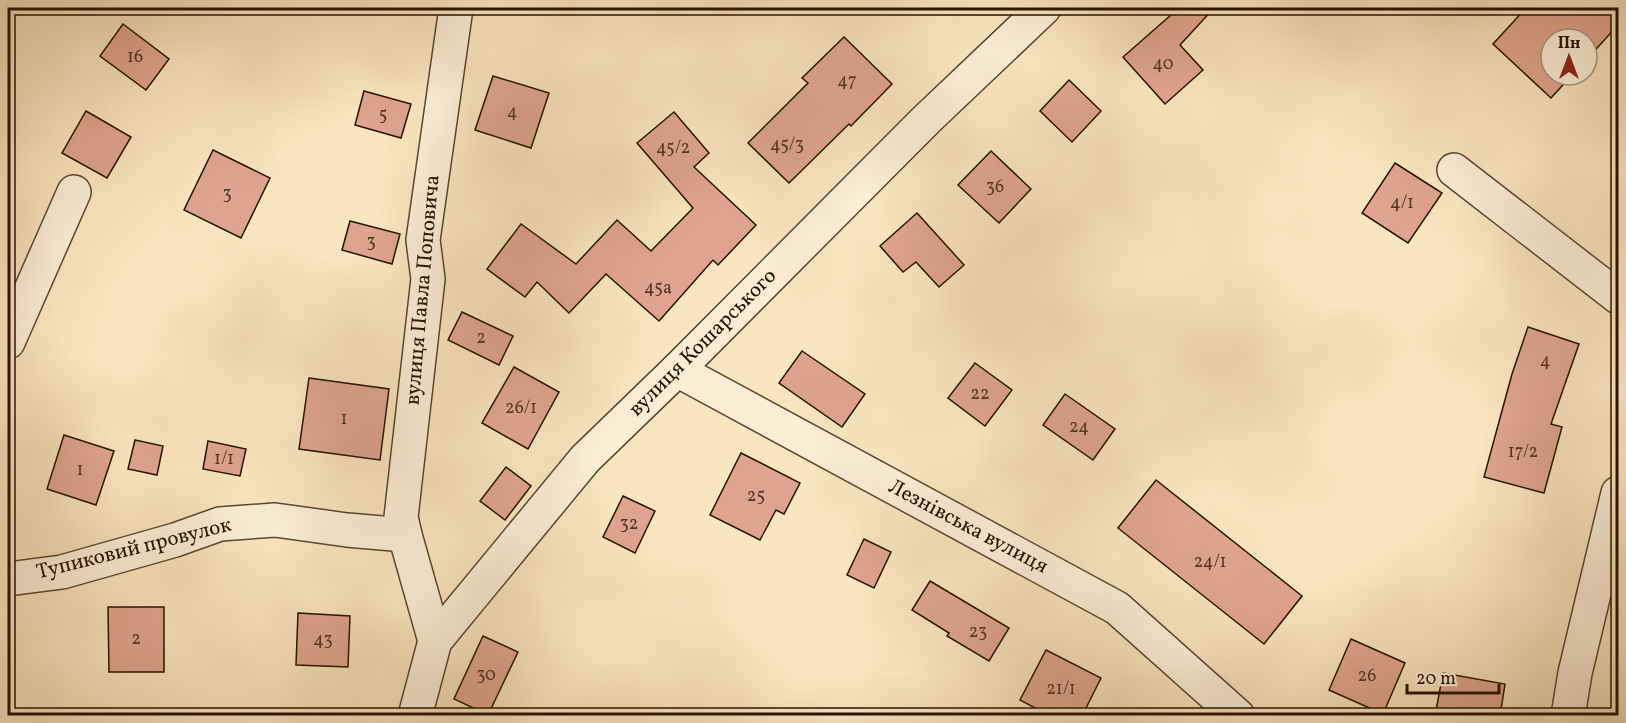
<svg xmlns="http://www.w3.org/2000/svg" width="1626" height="723" font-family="Vollkorn,serif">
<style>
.building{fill:#dfa48f;stroke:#241200;stroke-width:1.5}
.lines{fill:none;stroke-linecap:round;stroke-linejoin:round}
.minor-casing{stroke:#594730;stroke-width:36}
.tertiary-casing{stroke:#594730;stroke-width:36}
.minor{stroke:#fbeed5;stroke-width:33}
.tertiary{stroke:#fbeed5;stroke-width:33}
.labels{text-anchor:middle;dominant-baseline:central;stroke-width:4.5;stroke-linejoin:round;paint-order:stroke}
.number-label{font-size:18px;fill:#533624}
.street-label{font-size:21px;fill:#241200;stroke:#fbeed5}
</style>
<rect width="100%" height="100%" fill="#f9e5bf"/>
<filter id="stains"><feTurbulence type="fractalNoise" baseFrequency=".00333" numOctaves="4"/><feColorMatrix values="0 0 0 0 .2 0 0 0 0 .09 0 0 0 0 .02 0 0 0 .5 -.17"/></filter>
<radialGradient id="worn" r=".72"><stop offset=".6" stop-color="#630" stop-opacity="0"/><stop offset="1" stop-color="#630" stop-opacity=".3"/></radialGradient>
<g class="building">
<polygon points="1179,8 1214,8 1180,45 1203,70 1165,104 1123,57"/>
<polygon points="1526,8 1618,8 1618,25 1587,59 1587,39 1551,39 1551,75 1572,75 1551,98 1493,44"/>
<polygon points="123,24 169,59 146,90 100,56"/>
<polygon points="844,37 892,84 851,126 849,124 789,183 748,143 808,83 802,78"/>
<polygon points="493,76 549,93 531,148 475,130"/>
<polygon points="1069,80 1101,111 1072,142 1040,111"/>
<polygon points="364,91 411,104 401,138 355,125"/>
<polygon points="86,111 131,137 107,178 62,153"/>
<polygon points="674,112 709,153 694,167 756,225 718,265 713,260 659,321 606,274 569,313 537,282 525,297 487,269 521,224 576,264 617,220 651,251 693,208 637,143"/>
<polygon points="213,150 270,178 241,238 184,210"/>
<polygon points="991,151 1031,189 999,223 958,185"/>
<polygon points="1395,163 1442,193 1408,243 1362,213"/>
<polygon points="917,213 964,265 939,287 916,262 903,272 880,246"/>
<polygon points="350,221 400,234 392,264 342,250"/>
<polygon points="462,312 513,336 499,365 448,340"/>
<polygon points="1528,327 1579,344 1551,424 1562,427 1544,493 1484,477 1512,374"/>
<polygon points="802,351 865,394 842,427 779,383"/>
<polygon points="975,363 1012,390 985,426 948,398"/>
<polygon points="514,367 559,392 528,449 482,423"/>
<polygon points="309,378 389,389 380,460 299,449"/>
<polygon points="1065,394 1115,429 1093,460 1043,425"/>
<polygon points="64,435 114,451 96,505 47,489"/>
<polygon points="135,440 163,446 157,475 128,469"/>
<polygon points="208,441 246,449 240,476 203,469"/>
<polygon points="741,453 800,483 784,514 776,510 760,540 710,515"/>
<polygon points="506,467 531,486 505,520 480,501"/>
<polygon points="1156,480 1302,596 1264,644 1118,528"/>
<polygon points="623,496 655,511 635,553 603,537"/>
<polygon points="864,539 891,552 874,588 847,575"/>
<polygon points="930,581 1009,628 989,661 947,636 949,633 912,610"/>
<polygon points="108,607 164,607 164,672 109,672"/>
<polygon points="298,613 350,616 348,667 296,665"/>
<polygon points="483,636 518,652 488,715 454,699"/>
<polygon points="1351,639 1405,663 1383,714 1329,690"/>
<polygon points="1046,650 1101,678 1082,716 1050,716 1020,700"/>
<polygon points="1443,673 1505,684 1500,716 1435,716"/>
</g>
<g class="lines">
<defs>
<g id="minor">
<polyline points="1454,170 1618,297"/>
<polyline points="8,342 74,192"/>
<polyline points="677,370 1117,608 1238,716"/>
<polyline points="8,579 62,572 175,540 220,524 275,520 347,530 405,535"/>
<polyline points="435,641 405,535 401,517 428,279 423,240 456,8"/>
<polyline points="1568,716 1575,673 1618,493"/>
</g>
<polyline id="tertiary" points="415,716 435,641 585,459 677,370 926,120 1044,8"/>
</defs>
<use href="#minor" class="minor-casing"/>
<use href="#tertiary" class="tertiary-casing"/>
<use href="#minor" class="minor"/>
<use href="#tertiary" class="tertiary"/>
</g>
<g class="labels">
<g class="number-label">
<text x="135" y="57">16</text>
<text x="1163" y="64">40</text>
<text x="847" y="81">47</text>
<text x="512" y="112">4</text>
<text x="383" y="115">5</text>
<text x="787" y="145">45/3</text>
<text x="673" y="148">45/2</text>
<text x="995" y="187">36</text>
<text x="227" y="194">3</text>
<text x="1402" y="203">4/1</text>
<text x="371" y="242">3</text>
<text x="658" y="288">45а</text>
<text x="481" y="338">2</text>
<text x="1545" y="361">4</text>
<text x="980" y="394">22</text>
<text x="521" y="408">26/1</text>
<text x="344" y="419">1</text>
<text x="1079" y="427">24</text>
<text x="1523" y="452">17/2</text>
<text x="224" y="459">1/1</text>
<text x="80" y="470">1</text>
<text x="756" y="496">25</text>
<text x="629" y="524">32</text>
<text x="1210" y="562">24/1</text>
<text x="978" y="632">23</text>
<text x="136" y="639">2</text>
<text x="323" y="640">43</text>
<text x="486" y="675">30</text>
<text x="1367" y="676">26</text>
<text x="1061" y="689">21/1</text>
</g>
<g class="street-label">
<text transform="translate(423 290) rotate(-85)">вулиця Павла Поповича</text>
<text transform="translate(703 343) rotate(-45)">вулиця Кошарського</text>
<text transform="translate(968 527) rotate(28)">Лезнівська вулиця</text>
<text transform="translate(134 549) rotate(-14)">Тупиковий провулок</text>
</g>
</g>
<rect width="1626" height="723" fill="none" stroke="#f9e5bf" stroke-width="30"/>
<rect x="9" y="9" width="1608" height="705" fill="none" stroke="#241200" stroke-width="3"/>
<rect x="15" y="15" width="1596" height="693" fill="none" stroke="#241200" stroke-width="1.5"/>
<g transform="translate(1569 57)"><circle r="28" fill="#fbeed5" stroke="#a59680" stroke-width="1.5"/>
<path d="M0-4.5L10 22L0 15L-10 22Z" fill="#8f2418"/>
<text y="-9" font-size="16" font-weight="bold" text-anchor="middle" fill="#241200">Пн</text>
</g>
<path d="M1407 684v9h92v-9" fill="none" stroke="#241200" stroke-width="3"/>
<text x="1416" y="684" font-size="18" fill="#241200" stroke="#fbeed5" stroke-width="4.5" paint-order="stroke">20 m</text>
<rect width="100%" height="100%" filter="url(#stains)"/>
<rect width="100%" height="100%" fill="url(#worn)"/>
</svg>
